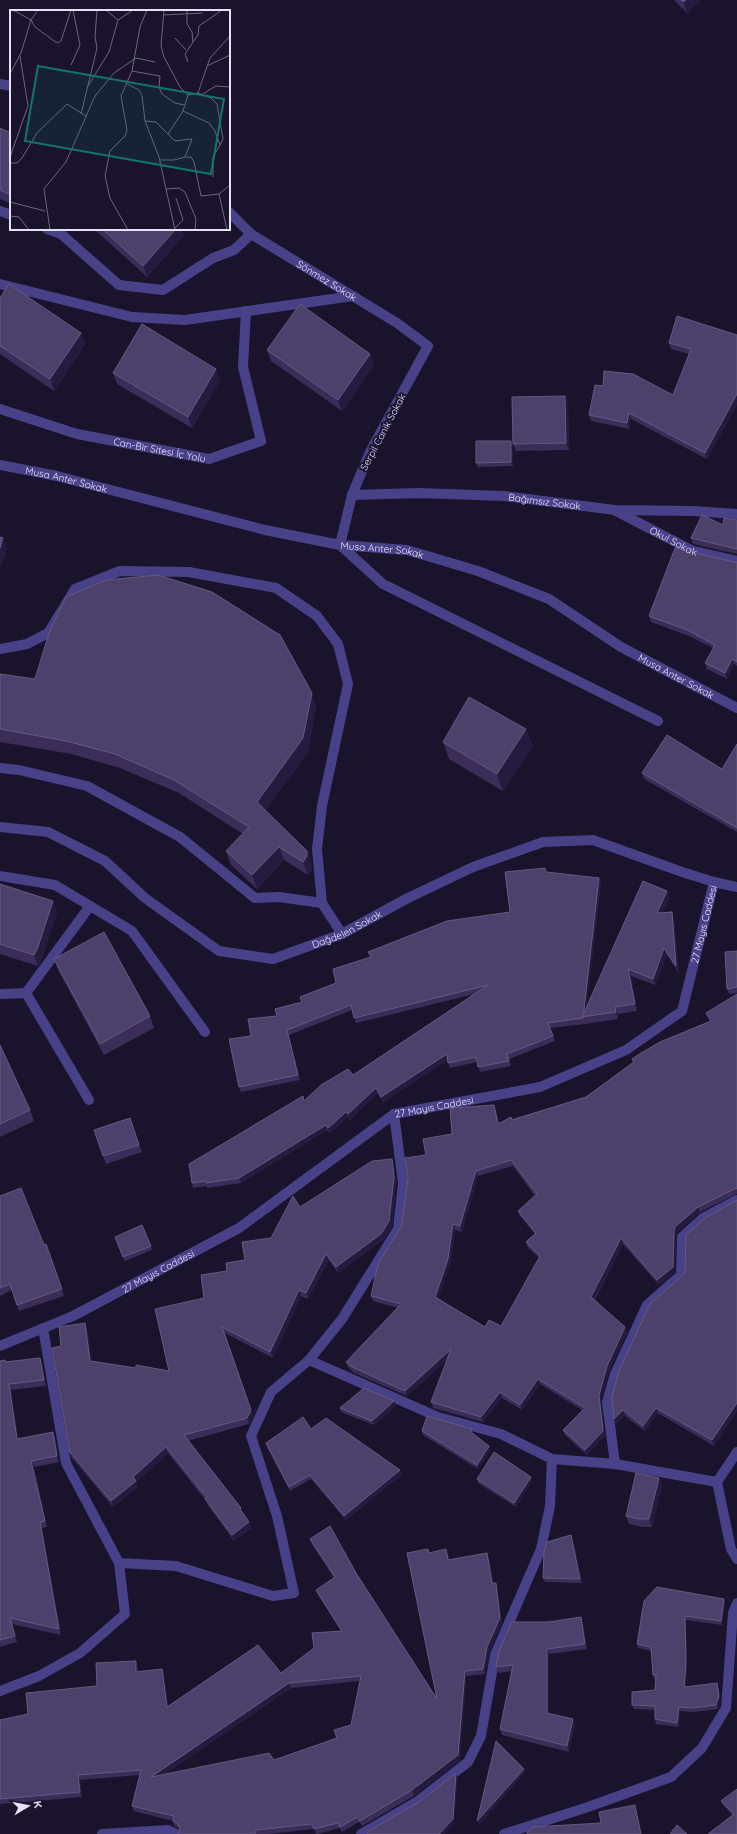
<svg xmlns="http://www.w3.org/2000/svg" width="737" height="1834" font-family="Quicksand,sans-serif">
<style>
.lines{fill:none;stroke-linecap:round;stroke-linejoin:round}
.service{stroke:#494188;stroke-width:10}
.minor{stroke:#494188;stroke-width:10}
.tertiary{stroke:#494188;stroke-width:10}
.wall{fill:#3a2d58;fill-rule:evenodd}
.shaded-wall{fill:#251b3f}
.building{fill:#4c416a;stroke:#645a81;fill-rule:evenodd}
.labels{text-anchor:middle;dominant-baseline:central;stroke-width:4;stroke-linejoin:round;paint-order:stroke}
.street-label{font-size:10px;fill:#e5e0fd;stroke:#19132c}
.inset-road{fill:none;stroke:#6b6580;stroke-width:1}
.view{fill:#0f766e;fill-opacity:0.15;stroke:#0f766e;stroke-width:2}
.inset-edge{fill:none;stroke:#e5e0fd;stroke-width:2}
</style>
<rect width="100%" height="100%" fill="#19132c"/>
<g class="lines">
<g class="service">
<polyline points="0,211 11,215"/>
<polyline points="47,229 61,234 119,285 163,290 213,258 234,250 251,234"/>
<polyline points="0,284 132,317 185,320 353,296"/>
<path id="s1" d="M 0,409 L 77,434 L 209,459 L 261,441 L 243,367 L 246,311"/>
<polyline points="340,545 383,584 658,721"/>
<polyline points="0,649 27,644 48,633 75,589 120,571 189,572 276,588 317,616 338,644 348,684 322,806 317,849 322,903 342,934"/>
<polyline points="0,768 19,770 87,786 180,837 255,898 279,897 322,903"/>
<polyline points="0,876 55,885 132,931 205,1032"/>
<polyline points="26,993 90,906"/>
<polyline points="0,994 26,993 89,1100"/>
</g>
<g class="minor">
<polyline points="0,84 11,86"/>
<path id="s2" d="M 229,212 L 251,234 L 397,323 L 428,346 L 370,452 L 352,495 L 340,545"/>
<path id="s3" d="M 0,465 L 57,476 L 265,530 L 340,545 L 407,550 L 478,571 L 549,599 L 621,647 L 737,708"/>
<path id="s4" d="M 352,495 L 419,493 L 504,496 L 615,510 L 693,511 L 737,514"/>
<path id="s5" d="M 616,511 L 693,551 L 737,561"/>
<polyline points="43,1328 66,1463 119,1563 176,1566 273,1596 294,1593 277,1516 251,1436 271,1392 309,1360 342,1319 398,1229 403,1183 394,1114"/>
<path id="s6" d="M 0,1346 L 73,1316 L 239,1228 L 394,1114 L 540,1087 L 626,1050 L 682,1011 L 714,882"/>
<polyline points="309,1360 438,1417 501,1434 552,1459 615,1464 717,1482"/>
<polyline points="737,1452 717,1482 731,1549 737,1559"/>
<polyline points="615,1464 607,1402 615,1374 647,1305 681,1275 682,1237 703,1218 737,1200"/>
<polyline points="0,1691 39,1676 80,1653 125,1614 119,1563"/>
<polyline points="102,1834 168,1830 176,1834"/>
<polyline points="361,1834 418,1801 468,1762 481,1736 495,1655 541,1549 550,1506 552,1459"/>
<polyline points="504,1834 588,1807 671,1777 702,1748 726,1708 733,1613 737,1603"/>
</g>
<path class="tertiary" id="s7" d="M 0,827 L 48,832 L 105,861 L 145,898 L 219,951 L 273,959 L 342,934 L 406,899 L 473,867 L 543,842 L 593,840 L 682,872 L 714,882 L 737,887"/>
</g>
<g class="wall">
<polygon points="674,0 701,0 687,13"/>
<polygon points="0,128 11,133 11,204 0,199"/>
<polygon points="94,229 182,229 184,235 147,277"/>
<polygon points="0,298 81,333 85,344 54,391 0,354"/>
<polygon points="737,335 737,404 707,459 631,419 629,429 591,421 589,415 603,386 673,395 689,354 671,349 669,343"/>
<polygon points="267,350 370,354 374,365 342,411 271,361"/>
<polygon points="113,373 220,380 192,428 117,384"/>
<polygon points="565,396 568,404 569,450 516,451 513,444"/>
<polygon points="513,445 513,466 478,467 476,463"/>
<polygon points="737,520 737,554 693,544 691,538 723,525"/>
<polygon points="734,562 737,562 737,666 734,664 727,679 707,669 705,663 713,648 689,636 651,622 649,616"/>
<polygon points="0,674 35,679 316,707 308,752 265,811 307,851 312,865 312,870 308,875 284,860 257,889 231,865 226,851 243,834 179,793 120,768 71,754 0,742"/>
<polygon points="526,729 533,746 503,791 449,759 443,742"/>
<polygon points="737,744 737,832 644,779 642,773 722,769"/>
<polygon points="547,873 599,878 601,883 586,1008 667,891 669,898 663,913 672,912 674,919 679,973 667,955 655,985 631,976 637,1011 618,1014 618,1019 585,1024 585,1023 585,1024 550,1028 555,1041 509,1059 511,1066 480,1072 477,1062 450,1068 448,1063 448,1060 383,1102 378,1093 350,1120 348,1117 330,1133 327,1130 241,1183 207,1188 207,1186 193,1188 192,1183 305,1101 353,1075 475,994 356,1023 352,1010 289,1035 300,1080 241,1092 239,1087 251,1036 277,1016 336,983 371,958 368,952 510,912"/>
<polygon points="0,884 53,901 57,912 41,961 38,966 0,954"/>
<polygon points="737,951 737,993 729,994 727,989"/>
<polygon points="54,959 150,1016 154,1028 104,1055 58,970"/>
<path d="M 737,994 L 737,1194 L 700,1212 L 677,1232 L 676,1237 L 675,1272 L 659,1285 L 623,1244 L 595,1300 L 627,1332 L 609,1371 L 601,1400 L 605,1436 L 587,1455 L 565,1435 L 563,1430 L 582,1410 L 540,1384 L 522,1410 L 502,1398 L 483,1422 L 433,1408 L 431,1402 L 447,1360 L 407,1396 L 354,1373 L 348,1367 L 346,1362 L 398,1308 L 373,1301 L 371,1296 L 402,1225 L 426,1155 L 452,1134 L 494,1105 L 496,1111 L 499,1123 L 586,1097 L 633,1062 L 632,1059 L 710,1021 L 706,1013 ZM 513,1166 L 535,1196 L 518,1211 L 520,1216 L 535,1234 L 526,1242 L 528,1248 L 539,1258 L 501,1326 L 485,1327 L 438,1299 L 450,1264 L 455,1230 L 462,1232 L 478,1176 Z"/>
<polygon points="0,1045 30,1110 34,1121 0,1137"/>
<polygon points="130,1118 142,1152 106,1164 103,1156"/>
<polygon points="394,1165 396,1183 392,1227 383,1240 338,1273 329,1260 308,1299 301,1296 273,1358 225,1333 253,1416 249,1424 188,1441 243,1514 249,1522 252,1528 234,1541 208,1505 206,1501 168,1453 136,1482 138,1487 113,1507 73,1459 72,1459 70,1453 61,1346 85,1323 87,1329 92,1361 136,1368 169,1371 204,1298 227,1271 245,1260 271,1238 300,1207"/>
<polygon points="0,1196 44,1245 46,1244 64,1296 19,1311 12,1290 0,1296"/>
<polygon points="737,1200 737,1411 714,1446 658,1413 645,1431 625,1416 616,1424 614,1419 685,1273"/>
<polygon points="115,1237 151,1246 152,1250 125,1261"/>
<polygon points="5,1360 6,1362 42,1364 46,1386 11,1390 18,1439 53,1432 55,1438 59,1462 34,1467 47,1527 42,1528 61,1635 12,1624 17,1642 0,1647 0,1361"/>
<polygon points="396,1406 374,1425 341,1412 340,1408"/>
<polygon points="311,1429 400,1470 402,1474 346,1520 311,1479 290,1491 267,1447 266,1443"/>
<polygon points="422,1431 474,1433 473,1434 489,1446 490,1450 478,1469 423,1435"/>
<polygon points="531,1477 532,1481 516,1507 478,1483 477,1479"/>
<polygon points="659,1478 662,1486 652,1527 642,1527 629,1524 626,1516"/>
<path d="M 310,1539 L 356,1573 L 437,1699 L 428,1549 L 430,1553 L 448,1554 L 449,1560 L 489,1558 L 493,1583 L 497,1588 L 502,1623 L 489,1653 L 485,1674 L 466,1676 L 460,1760 L 414,1796 L 362,1826 L 359,1822 L 342,1832 L 340,1828 L 317,1834 L 316,1834 L 314,1829 L 269,1834 L 177,1834 L 180,1831 L 180,1829 L 174,1826 L 173,1821 L 134,1811 L 132,1806 L 140,1775 L 80,1780 L 82,1797 L 0,1804 L 0,1720 L 28,1714 L 97,1686 L 137,1667 L 138,1671 L 162,1669 L 164,1674 L 168,1706 L 281,1673 L 341,1631 L 318,1595 L 316,1590 L 334,1578 L 312,1544 ZM 360,1681 L 351,1725 L 337,1738 L 274,1760 L 165,1774 L 291,1688 Z"/>
<polygon points="573,1539 582,1583 545,1582 543,1578"/>
<polygon points="724,1599 725,1603 722,1625 686,1620 687,1668 686,1686 718,1687 720,1700 718,1709 694,1712 680,1711 679,1727 656,1724 655,1719 655,1710 634,1709 632,1705 655,1690 656,1679 654,1679 653,1675 651,1651 638,1648 637,1644 644,1601"/>
<polygon points="583,1623 587,1649 549,1654 549,1714 573,1719 575,1725 569,1752 502,1735 500,1729 512,1671 498,1673 496,1667"/>
<polygon points="737,1789 737,1834 732,1815 723,1805 721,1801"/>
</g>
<g class="shaded-wall">
<polygon points="686,0 701,0 687,13 683,2"/>
<polygon points="176,229 182,229 184,235 147,277 143,266"/>
<polygon points="81,333 85,344 54,391 50,379"/>
<polygon points="370,354 374,365 342,411 338,400"/>
<polygon points="216,369 220,380 192,428 188,417"/>
<polygon points="737,394 737,404 707,459 705,453"/>
<polygon points="565,396 568,404 569,450 566,443"/>
<polygon points="629,413 631,419 629,429 627,423"/>
<polygon points="511,441 513,445 513,466 511,462"/>
<polygon points="3,538 7,549 0,571 0,548"/>
<polygon points="732,659 734,664 727,679 725,673"/>
<polygon points="312,693 316,707 308,752 262,816 257,802"/>
<polygon points="526,729 533,746 503,791 497,774"/>
<polygon points="279,847 284,860 257,889 252,875"/>
<polygon points="307,851 312,865 312,870 308,875 303,862"/>
<polygon points="599,878 601,883 585,1016 583,1017"/>
<polygon points="667,891 669,898 660,920 657,913"/>
<polygon points="53,901 57,912 41,961 38,966 34,955"/>
<polygon points="672,912 674,919 679,973 676,966"/>
<polygon points="664,948 667,955 655,985 653,979"/>
<polygon points="628,969 631,976 637,1011 635,1004"/>
<polygon points="615,1007 618,1014 618,1019 616,1012"/>
<polygon points="287,1030 289,1035 300,1080 298,1075"/>
<polygon points="447,1054 449,1059 383,1102 381,1097"/>
<polygon points="376,1088 378,1093 350,1120 348,1114"/>
<polygon points="494,1105 496,1111 500,1129 498,1124"/>
<polygon points="346,1112 348,1117 330,1133 328,1128"/>
<polygon points="326,1125 327,1130 241,1183 239,1178"/>
<polygon points="392,1159 394,1165 396,1183 392,1227 383,1240 338,1273 336,1267"/>
<polygon points="476,1171 478,1176 462,1232 460,1226"/>
<polygon points="698,1207 700,1212 677,1232 676,1237 675,1272 659,1285 657,1280 675,1227"/>
<polygon points="453,1224 455,1230 450,1264 437,1303 435,1297"/>
<polygon points="621,1238 623,1244 593,1302 591,1297"/>
<polygon points="326,1254 329,1260 308,1299 306,1293"/>
<polygon points="299,1290 301,1296 273,1358 270,1352"/>
<polygon points="85,1323 87,1329 93,1367 90,1361"/>
<polygon points="222,1327 253,1416 249,1424 247,1418"/>
<polygon points="625,1327 627,1332 609,1371 601,1400 605,1436 587,1455 585,1450 599,1395 607,1366"/>
<polygon points="451,1349 453,1355 407,1396 405,1391"/>
<polygon points="40,1358 42,1364 46,1386 44,1380"/>
<polygon points="538,1379 540,1384 522,1410 520,1405"/>
<polygon points="9,1384 11,1390 19,1445 17,1439"/>
<polygon points="500,1392 502,1398 483,1422 481,1417"/>
<polygon points="394,1401 396,1406 374,1425 372,1421"/>
<polygon points="737,1403 737,1411 714,1446 712,1440"/>
<polygon points="656,1408 658,1413 645,1431 643,1426"/>
<polygon points="623,1410 625,1416 616,1424 614,1419"/>
<polygon points="53,1432 55,1438 59,1462 57,1456"/>
<polygon points="489,1446 490,1450 478,1469 477,1465"/>
<polygon points="166,1447 168,1453 136,1482 138,1487 113,1507 111,1501 133,1477"/>
<polygon points="31,1461 34,1467 47,1527 45,1521"/>
<polygon points="400,1470 402,1474 346,1520 344,1516"/>
<polygon points="531,1477 532,1481 516,1507 514,1503"/>
<polygon points="659,1478 662,1486 652,1527 649,1519"/>
<polygon points="40,1522 42,1528 61,1635 59,1629"/>
<polygon points="249,1522 252,1528 234,1541 232,1535"/>
<polygon points="571,1535 573,1539 582,1583 580,1579"/>
<polygon points="487,1553 489,1558 494,1588 492,1583"/>
<polygon points="496,1583 497,1588 502,1623 489,1653 485,1674 483,1669"/>
<polygon points="724,1599 725,1603 722,1625 721,1621"/>
<polygon points="685,1616 686,1620 687,1668 685,1691 684,1687"/>
<polygon points="581,1617 583,1623 587,1649 585,1644"/>
<polygon points="547,1649 549,1654 549,1719 547,1713"/>
<polygon points="136,1661 137,1667 138,1677 136,1672"/>
<polygon points="162,1669 164,1674 169,1712 167,1707"/>
<polygon points="465,1671 466,1676 460,1760 414,1796 412,1790"/>
<polygon points="289,1683 291,1688 153,1782 151,1777"/>
<polygon points="717,1683 718,1687 720,1700 718,1709 716,1705"/>
<polygon points="679,1707 680,1711 679,1727 677,1723"/>
<polygon points="573,1719 575,1725 569,1752 567,1746"/>
<polygon points="524,1769 525,1773 479,1825 477,1821"/>
<polygon points="456,1773 458,1778 454,1824 445,1834 439,1834"/>
<polygon points="78,1775 80,1780 82,1797 80,1792"/>
</g>
<g class="building">
<polygon points="681,0 686,0 683,2"/>
<polygon points="0,128 11,133 11,195 0,190"/>
<polygon points="102,229 176,229 143,266"/>
<polygon points="9,284 81,333 50,379 0,346 0,298"/>
<polygon points="300,304 370,354 338,400 267,350"/>
<polygon points="677,316 737,335 737,394 705,453 629,413 627,423 589,415 595,385 603,386 604,371 633,374 673,395 691,349 669,343"/>
<polygon points="142,324 216,369 188,417 113,373"/>
<polygon points="565,396 566,443 513,444 512,397"/>
<polygon points="476,441 511,441 511,462 476,463"/>
<polygon points="702,515 723,525 724,518 737,520 737,549 691,538"/>
<polygon points="0,537 3,538 0,548"/>
<polygon points="675,548 734,562 737,562 737,662 732,659 725,673 705,663 715,645 687,630 649,616"/>
<polygon points="158,575 212,592 280,635 312,693 303,738 257,802 307,851 307,856 303,862 279,847 252,875 226,851 249,827 174,780 115,754 66,741 0,729 0,674 35,679 49,633 66,597 106,580"/>
<polygon points="469,697 526,729 497,774 443,742"/>
<polygon points="667,735 722,769 737,744 737,828 642,773"/>
<polygon points="545,868 546,872 599,878 583,1018 548,1023 553,1036 507,1054 509,1061 478,1067 476,1057 448,1063 447,1054 381,1097 376,1088 348,1114 346,1112 328,1128 326,1125 239,1178 206,1183 205,1181 192,1183 189,1164 303,1096 304,1101 321,1085 348,1069 353,1075 488,985 354,1018 351,1005 287,1030 298,1075 239,1087 229,1039 251,1036 248,1019 277,1016 275,1009 302,1002 300,997 336,983 333,969 371,957 368,952 447,921 510,912 505,872"/>
<polygon points="643,881 667,891 657,913 672,912 676,966 664,948 653,979 628,969 635,1004 615,1007 616,1012 582,1017"/>
<polygon points="0,884 53,901 37,950 34,955 0,944"/>
<polygon points="104,932 150,1016 100,1044 54,959"/>
<polygon points="737,951 737,987 727,989 725,952"/>
<path d="M 737,994 L 737,1189 L 736,1188 L 698,1207 L 675,1227 L 674,1231 L 673,1267 L 657,1280 L 621,1238 L 591,1297 L 625,1327 L 607,1366 L 599,1395 L 603,1431 L 585,1450 L 563,1430 L 585,1408 L 538,1379 L 520,1405 L 500,1392 L 481,1417 L 431,1402 L 451,1349 L 405,1391 L 352,1367 L 346,1362 L 401,1304 L 371,1296 L 378,1264 L 402,1225 L 408,1178 L 405,1158 L 426,1155 L 423,1139 L 452,1134 L 450,1108 L 494,1105 L 498,1124 L 511,1117 L 512,1120 L 586,1097 L 634,1062 L 632,1059 L 641,1053 L 660,1042 L 711,1021 L 706,1013 ZM 511,1160 L 537,1194 L 518,1211 L 536,1233 L 526,1242 L 540,1256 L 501,1326 L 489,1320 L 485,1327 L 435,1297 L 448,1259 L 453,1224 L 460,1226 L 476,1171 Z"/>
<polygon points="0,1045 30,1110 0,1124"/>
<polygon points="130,1118 139,1145 103,1156 94,1130"/>
<polygon points="392,1159 394,1177 389,1221 381,1234 336,1267 326,1254 306,1293 299,1290 270,1352 222,1327 251,1410 247,1418 184,1435 241,1508 240,1509 249,1522 232,1535 205,1499 207,1498 166,1447 133,1477 136,1481 111,1501 71,1453 70,1453 52,1348 61,1346 59,1327 85,1323 90,1361 136,1368 136,1365 169,1371 155,1309 204,1298 201,1275 227,1271 226,1263 245,1260 242,1242 271,1238 293,1196 300,1207 372,1161"/>
<polygon points="21,1188 44,1245 46,1244 62,1289 17,1305 10,1284 0,1288 0,1196"/>
<polygon points="737,1200 737,1403 712,1440 656,1408 643,1426 623,1410 614,1419 612,1397 619,1371 650,1304 685,1273 686,1235 705,1218"/>
<polygon points="142,1225 151,1246 123,1257 115,1237"/>
<polygon points="40,1358 44,1380 9,1384 17,1439 53,1432 57,1456 31,1461 45,1521 40,1522 59,1629 10,1618 15,1636 0,1640 0,1361 5,1360 5,1362"/>
<polygon points="364,1388 394,1401 372,1421 340,1408"/>
<polygon points="427,1416 472,1429 471,1432 489,1446 477,1465 422,1431"/>
<polygon points="303,1417 311,1429 326,1418 400,1470 344,1516 310,1475 289,1487 266,1443"/>
<polygon points="494,1452 531,1477 514,1503 477,1479"/>
<polygon points="636,1473 659,1478 649,1519 639,1519 626,1516"/>
<path d="M 330,1526 L 356,1573 L 437,1699 L 407,1553 L 428,1549 L 429,1553 L 446,1549 L 448,1560 L 487,1553 L 492,1583 L 496,1583 L 500,1618 L 487,1647 L 483,1669 L 465,1671 L 458,1755 L 412,1790 L 360,1821 L 357,1817 L 340,1827 L 338,1823 L 314,1829 L 312,1824 L 256,1830 L 255,1834 L 177,1834 L 180,1831 L 179,1825 L 173,1821 L 174,1816 L 132,1806 L 141,1770 L 78,1775 L 80,1792 L 0,1799 L 0,1720 L 28,1714 L 26,1693 L 97,1686 L 96,1663 L 136,1661 L 136,1672 L 162,1669 L 167,1707 L 258,1645 L 281,1673 L 314,1648 L 312,1633 L 342,1631 L 316,1590 L 335,1577 L 310,1539 ZM 361,1676 L 351,1725 L 334,1730 L 337,1738 L 274,1760 L 269,1753 L 151,1777 L 289,1683 Z"/>
<polygon points="571,1535 580,1579 543,1578 544,1551 547,1542"/>
<polygon points="657,1587 724,1599 721,1621 685,1616 686,1664 684,1687 717,1683 719,1696 716,1705 692,1708 679,1707 677,1723 655,1719 655,1706 632,1705 632,1692 655,1690 656,1675 653,1675 651,1647 637,1644 644,1601"/>
<polygon points="581,1617 585,1644 547,1649 547,1713 573,1719 567,1746 500,1729 513,1665 496,1667 499,1651 512,1622 549,1622"/>
<polygon points="496,1741 524,1769 477,1821"/>
<polygon points="456,1773 453,1819 439,1834 368,1834 367,1832 419,1802"/>
<polygon points="737,1789 737,1834 708,1834 734,1814 721,1801"/>
<polygon points="635,1805 641,1834 526,1834 533,1827 601,1823 599,1812"/>
<polygon points="677,1825 687,1834 670,1834"/>
</g>
<g class="labels">
<g class="street-label">
<text stroke="none"><textPath href="#s2" startOffset="120">Sönmez Sokak</textPath></text>
<text transform="translate(383 432) rotate(-62)">Serpil Canik Sokak</text>
<text stroke="none"><textPath href="#s1" startOffset="165">Can-Bir Sitesi İç Yolu</textPath></text>
<text stroke="none"><textPath href="#s3" startOffset="68">Musa Anter Sokak</textPath></text>
<text stroke="none"><textPath href="#s4" startOffset="193">Bağımsız Sokak</textPath></text>
<text stroke="none"><textPath href="#s5" startOffset="65">Okul Sokak</textPath></text>
<text stroke="none"><textPath href="#s3" startOffset="392">Musa Anter Sokak</textPath></text>
<text stroke="none"><textPath href="#s3" startOffset="716">Musa Anter Sokak</textPath></text>
<text stroke="none"><textPath href="#s6" startOffset="859">27 Mayıs Caddesi</textPath></text>
<text stroke="none"><textPath href="#s7" startOffset="392">Dağdelen Sokak</textPath></text>
<text stroke="none"><textPath href="#s6" startOffset="500">27 Mayıs Caddesi</textPath></text>
<text stroke="none"><textPath href="#s6" startOffset="175">27 Mayıs Caddesi</textPath></text>
</g>
</g>
<g transform="translate(10 10)">
<rect width="220" height="220" fill="#19132c"/>
<path class="inset-road" d="M 3,0 L 21,10 L 25,17 L 47,33 L 51,31 L 61,0M 96,0 L 108,10M 154,0 L 151,36 L 154,47 L 170,77 L 178,85 L 188,83 L 201,88 L 207,94 L 213,129 L 210,135M 177,0 L 177,14 L 182,22 L 183,32 L 175,44 L 178,52M 153,5 L 193,3M 165,28 L 176,40M 183,32 L 188,25 L 189,16 L 212,0M 61,55 L 70,35 L 63,0M 197,56 L 220,45M 122,61 L 150,66 L 149,77 L 152,84 L 165,93 L 174,95M 0,64 L 11,43 L 21,10 L 28,0M 117,74 L 129,80 L 132,86 L 135,111 L 149,147 L 165,220M 78,76 L 99,42 L 108,10 L 123,0M 188,83 L 200,48 L 220,26M 191,85 L 206,76 L 220,77M 173,101 L 199,113 L 205,121 L 210,135 L 203,147 L 203,167M 71,104 L 87,38 L 85,27 L 87,0M 135,111 L 146,112 L 165,131 L 182,129 L 175,147 L 164,150 L 150,150M 158,124 L 173,101 L 178,85M 0,147 L 18,96 L 10,46M 175,147 L 181,147 L 184,152 L 191,186 L 209,184 L 220,175M 0,153 L 7,153 L 12,148 L 27,123 L 57,94 L 76,106M 156,179 L 169,178 L 175,182 L 186,209 L 185,220M 209,184 L 217,220M 0,192 L 35,201M 0,206 L 9,207 L 19,220M 165,218 L 173,210 L 166,188M 40,220 L 34,179 L 56,152 L 85,86 L 104,63 L 126,48 L 145,52M 118,220 L 100,188 L 95,166 L 100,141 L 115,126 L 117,120 L 111,86 L 122,61 L 130,17 L 137,0"/>
<path class="view" d="M 28,56 L 214,89 L 201,164 L 15,131 Z"/>
<rect width="220" height="220" class="inset-edge"/>
</g>
<g transform="translate(28 1806) rotate(80)" stroke="#19132c" stroke-width="3" paint-order="stroke">
<path d="M0-3L7 15L0 10L-7 15Z" fill="#e5e0fd"/>
<text y="-6" font-size="11" font-weight="bold" text-anchor="middle" fill="#e5e0fd">K</text>
</g>
</svg>
